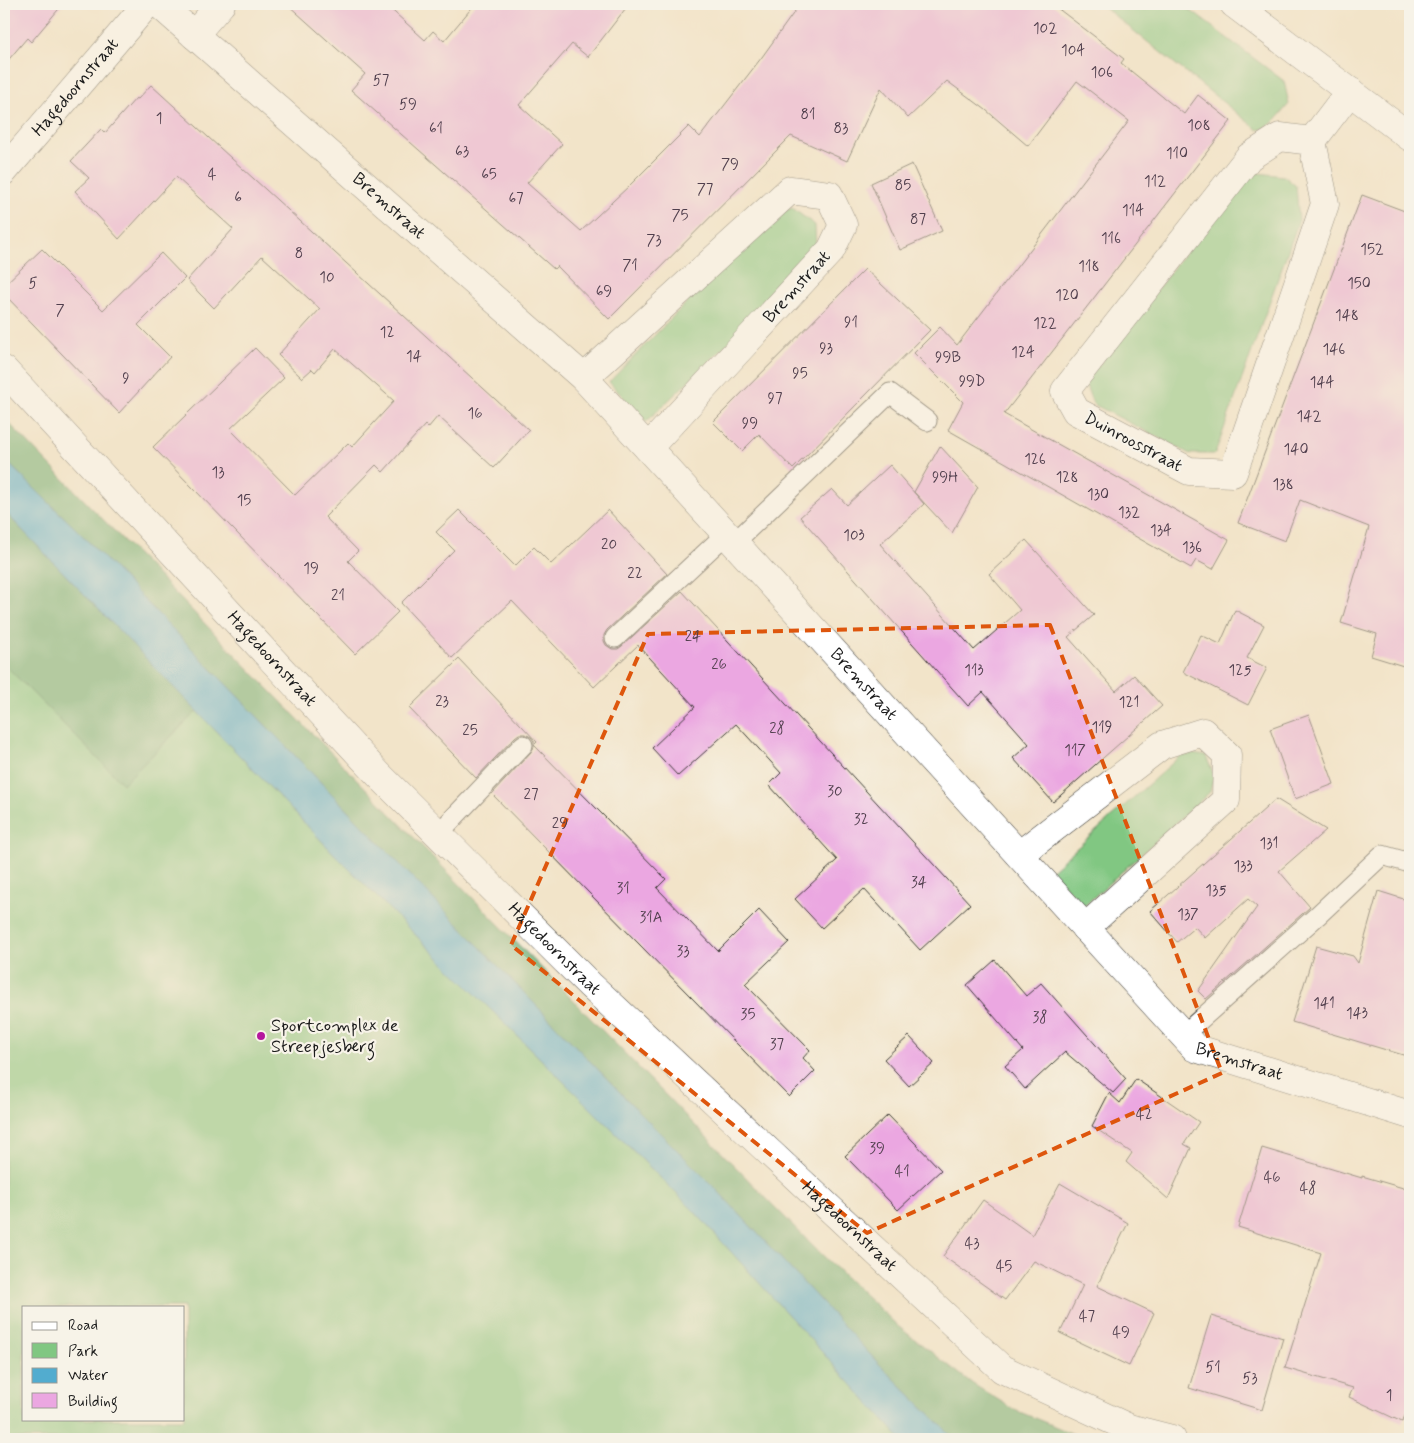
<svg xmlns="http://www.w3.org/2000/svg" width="1414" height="1443" font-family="Mynerve,sans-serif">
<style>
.green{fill:#81c782;stroke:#4e724f;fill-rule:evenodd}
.forest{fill:#68ac70;stroke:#426446}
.water{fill:#52accf;stroke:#376476}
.building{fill:#eba7e1}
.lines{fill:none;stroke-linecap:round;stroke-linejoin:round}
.service-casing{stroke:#3c3a36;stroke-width:21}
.minor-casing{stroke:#3c3a36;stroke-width:29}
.service{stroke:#fff;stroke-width:19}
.minor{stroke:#fff;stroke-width:28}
.marked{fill:none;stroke:#de560d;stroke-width:4;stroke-dasharray:10 6;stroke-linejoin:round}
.poi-dot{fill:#b5179e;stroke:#f7f3e8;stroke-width:2}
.labels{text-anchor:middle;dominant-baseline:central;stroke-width:4.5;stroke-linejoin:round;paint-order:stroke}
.number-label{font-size:15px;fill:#503f4d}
.street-label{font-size:18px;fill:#1c1c1c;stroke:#f7f3e8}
.poi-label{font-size:18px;fill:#1c1c1c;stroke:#f7f3e8;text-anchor:start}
</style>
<rect width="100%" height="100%" fill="#f7f3e8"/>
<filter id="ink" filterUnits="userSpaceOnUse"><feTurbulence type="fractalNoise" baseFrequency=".02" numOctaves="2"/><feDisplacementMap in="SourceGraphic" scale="10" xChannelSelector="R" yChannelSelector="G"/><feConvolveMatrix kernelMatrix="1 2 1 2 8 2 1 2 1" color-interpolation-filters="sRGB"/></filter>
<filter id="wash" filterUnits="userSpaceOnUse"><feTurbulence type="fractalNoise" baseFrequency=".0096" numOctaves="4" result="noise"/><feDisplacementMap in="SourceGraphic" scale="20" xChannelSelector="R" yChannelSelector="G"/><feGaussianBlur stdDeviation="1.12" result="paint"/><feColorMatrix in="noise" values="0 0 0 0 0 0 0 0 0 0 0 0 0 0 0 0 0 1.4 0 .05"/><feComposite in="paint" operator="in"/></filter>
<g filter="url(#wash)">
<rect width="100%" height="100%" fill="#f2e4c9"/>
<g class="green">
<path d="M 1100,4 L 1182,4 L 1284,81 L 1289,104 C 1281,113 1271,129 1258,130 Z"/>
<polygon points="1258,173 1284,176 1296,186 1299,220 1215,454 1190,454 1093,404 1085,383 1240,181"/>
<polygon points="792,208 815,225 816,247 790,284 646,422 609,382 772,215"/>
<path d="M 4,511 L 341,861 L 694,1211 L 901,1439 L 4,1439 ZM 24,1307 L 184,1307 L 184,1419 L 24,1419 Z"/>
<polygon points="1193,754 1206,756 1214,775 1210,792 1084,906 1051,871 1179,757"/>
</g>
<g class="forest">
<polygon points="4,418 814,1247 899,1327 973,1384 1015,1410 1086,1439 955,1439 879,1364 717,1190 640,1113 78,531 4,459"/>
<polygon points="4,511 197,711 123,784 4,664"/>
</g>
<polygon class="water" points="4,459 78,531 640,1113 717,1190 879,1364 955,1439 901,1439 694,1211 341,861 4,511"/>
<g id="blocks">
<g class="building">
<polygon points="4,4 63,4 31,42 27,38 4,65"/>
<polygon points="287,4 385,4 425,40 433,31 444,41 475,4 629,4 588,57 572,44 519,105 562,144 527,183 581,231 629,186 689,126 700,137 762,57 800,4 1052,4 1124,59 1121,63 1184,114 1198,95 1231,121 1004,414 1229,540 1213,569 1196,560 1191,568 948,430 963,402 914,353 940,327 957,345 1129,121 1077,81 1028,146 986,110 947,81 908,118 881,88 847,161 791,136 609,319 557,266 554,269 351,90 365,74"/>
<polygon points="151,85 529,430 494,468 438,416 428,428 425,425 383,472 376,465 325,517 358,551 348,561 398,612 355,654 153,447 255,348 284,378 230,429 295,495 348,443 352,447 394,401 335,349 315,372 312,369 302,378 278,355 320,309 262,256 214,308 200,294 187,280 233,229 176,177 119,239 75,191 89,178 71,161 101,129 105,133 136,98 138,99"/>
<polygon points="912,164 942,231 900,250 871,183"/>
<polygon points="1362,195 1410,213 1410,668 1371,656 1377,634 1341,623 1369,527 1300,500 1285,541 1238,523"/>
<polygon points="42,249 103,310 161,253 185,278 138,325 170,357 119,413 4,294 4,285"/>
<polygon points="865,269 930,330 793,469 759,434 742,451 713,422"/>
<polygon points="940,446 978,487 952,533 914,492"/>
<polygon points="890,465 924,504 880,544 974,650 1020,610 989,574 1026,540 1094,615 1068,637 1116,691 1134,675 1162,706 1053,802 1013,758 1029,744 983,692 968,706 800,517 832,489 847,505"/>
<polygon points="459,510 515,566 534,547 551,564 608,510 667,574 607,630 604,635 604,641 606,645 612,649 618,649 622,646 682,591 970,904 920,950 864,889 822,928 795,899 837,860 769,785 781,773 736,724 678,776 652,748 695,707 638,645 594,687 512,601 452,658 401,603 454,550 436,532"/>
<polygon points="1235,610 1264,625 1247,658 1267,668 1248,705 1183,672 1201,635 1220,644"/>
<polygon points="459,659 537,742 534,745 666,879 657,888 718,951 759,910 789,942 745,984 810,1050 803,1058 815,1071 789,1097 492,794 531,752 534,747 534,741 531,737 525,734 519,734 515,737 476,778 409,708"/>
<polygon points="1309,715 1334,784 1295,799 1270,729"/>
<polygon points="1276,799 1326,830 1279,871 1310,907 1206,999 1198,991 1257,907 1248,899 1205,938 1195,927 1177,942 1150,911"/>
<polygon points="1378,891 1410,901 1410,1057 1292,1022 1316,946 1353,956 1358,963"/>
<polygon points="995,960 1026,996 1041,983 1126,1079 1113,1093 1065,1052 1025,1089 1005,1066 1023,1050 967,985"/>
<polygon points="909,1036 934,1063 909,1086 884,1059"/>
<polygon points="1136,1079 1199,1122 1184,1144 1191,1148 1168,1199 1126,1162 1132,1153 1092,1126 1109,1093 1120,1103"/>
<polygon points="888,1115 941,1170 898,1210 845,1156"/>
<polygon points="1262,1148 1362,1178 1362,1176 1410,1190 1410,1406 1402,1422 1349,1397 1353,1388 1285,1368 1321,1253 1238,1227"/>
<polygon points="1060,1183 1128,1223 1097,1286 1154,1313 1129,1366 1060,1333 1083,1285 1034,1261 1005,1300 943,1256 983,1200 1032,1235"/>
<polygon points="1211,1316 1283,1338 1262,1410 1189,1388"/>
</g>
</g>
</g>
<g filter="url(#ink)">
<use href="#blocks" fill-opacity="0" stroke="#3c3a36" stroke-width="1"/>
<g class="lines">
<defs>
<g id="service">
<polyline points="734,543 890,393 927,421"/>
<polyline points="615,638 726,534"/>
<polyline points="438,834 523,745"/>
<polyline points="1183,1035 1317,916 1382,855 1410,863"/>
</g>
<g id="minor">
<path id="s1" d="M 159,4 L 584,378 L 1195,1048 L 1410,1115"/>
<polyline points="1234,4 1410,137"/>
<polyline points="194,35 221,4"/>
<polygon points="1280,137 1312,141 1325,204 1233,473 1189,471 1076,411 1065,391 1249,157"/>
<polyline points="1312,141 1350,91"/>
<path id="s2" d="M 4,171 L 147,4"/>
<path id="s3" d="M 4,370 L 379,775 L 590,985 L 1002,1369 L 1129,1428 L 1172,1439"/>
<polyline points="584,378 790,190 829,195 843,225 831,250 648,448"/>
<polyline points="1019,855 1162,745 1203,732 1227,755 1226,800 1085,928"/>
</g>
</defs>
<use href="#service" class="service-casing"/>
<use href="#minor" class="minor-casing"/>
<use href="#service" class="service"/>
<use href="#minor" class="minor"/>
</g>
</g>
<path d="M0 0H1414V1443H0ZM 1050,625 L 1222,1073 L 867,1233 L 511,945 L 648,634 Z" fill="#f2e4c9" fill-opacity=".55" fill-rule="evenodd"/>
<path class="marked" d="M 1050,625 L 1222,1073 L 867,1233 L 511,945 L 648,634 Z"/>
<circle class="poi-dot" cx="261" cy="1036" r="5"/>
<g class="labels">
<g class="number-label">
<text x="1045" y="29">102</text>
<text x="1073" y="51">104</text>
<text x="1102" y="73">106</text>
<text x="381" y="81">57</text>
<text x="408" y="105">59</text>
<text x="808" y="115">81</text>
<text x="159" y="119">1</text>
<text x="1199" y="126">108</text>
<text x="436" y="129">61</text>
<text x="841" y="129">83</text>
<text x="462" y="152">63</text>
<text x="1177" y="154">110</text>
<text x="730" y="165">79</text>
<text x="212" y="175">4</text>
<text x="489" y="175">65</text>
<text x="1155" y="182">112</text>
<text x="903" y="186">85</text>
<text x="705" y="190">77</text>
<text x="238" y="198">6</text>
<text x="516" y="199">67</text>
<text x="1133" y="211">114</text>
<text x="680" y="216">75</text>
<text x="918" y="220">87</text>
<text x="1111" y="239">116</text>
<text x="654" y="241">73</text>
<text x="1372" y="250">152</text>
<text x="299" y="254">8</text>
<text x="630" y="266">71</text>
<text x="1089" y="267">118</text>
<text x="327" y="278">10</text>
<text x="33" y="284">5</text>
<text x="1359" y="284">150</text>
<text x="604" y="292">69</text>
<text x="1067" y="296">120</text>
<text x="60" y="311">7</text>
<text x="1347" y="316">148</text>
<text x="851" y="323">91</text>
<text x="1045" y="324">122</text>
<text x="387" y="333">12</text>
<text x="826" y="349">93</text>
<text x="1334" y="350">146</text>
<text x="1023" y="353">124</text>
<text x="414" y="357">14</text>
<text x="948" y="358">99B</text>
<text x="800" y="374">95</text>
<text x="126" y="379">9</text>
<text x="972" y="382">99D</text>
<text x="1322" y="383">144</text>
<text x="775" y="399">97</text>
<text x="475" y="414">16</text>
<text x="1309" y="417">142</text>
<text x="750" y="424">99</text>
<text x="1296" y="450">140</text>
<text x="1035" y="460">126</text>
<text x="218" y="473">13</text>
<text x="945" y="478">99H</text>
<text x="1067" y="478">128</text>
<text x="1283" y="485">138</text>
<text x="1098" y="495">130</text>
<text x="244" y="501">15</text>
<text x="1129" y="513">132</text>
<text x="1161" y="531">134</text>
<text x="854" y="536">103</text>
<text x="609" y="545">20</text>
<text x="1192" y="548">136</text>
<text x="311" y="569">19</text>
<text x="635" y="574">22</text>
<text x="338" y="596">21</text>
<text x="693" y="637">24</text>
<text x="719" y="665">26</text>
<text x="974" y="671">113</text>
<text x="1240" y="671">125</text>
<text x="442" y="702">23</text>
<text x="1129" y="703">121</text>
<text x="1102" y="728">119</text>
<text x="777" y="729">28</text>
<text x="470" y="731">25</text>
<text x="1075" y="751">117</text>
<text x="835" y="792">30</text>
<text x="531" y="795">27</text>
<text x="861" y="820">32</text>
<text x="560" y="824">29</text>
<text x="1269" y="844">131</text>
<text x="1243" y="867">133</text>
<text x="919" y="883">34</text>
<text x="623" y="889">31</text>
<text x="1216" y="891">135</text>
<text x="1188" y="915">137</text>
<text x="651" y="918">31A</text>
<text x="683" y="952">33</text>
<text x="1324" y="1004">141</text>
<text x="1357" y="1014">143</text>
<text x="748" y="1015">35</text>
<text x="1040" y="1018">38</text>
<text x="777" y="1045">37</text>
<text x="1144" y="1115">42</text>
<text x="877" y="1149">39</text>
<text x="902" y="1172">41</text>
<text x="1272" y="1178">46</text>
<text x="1308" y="1189">48</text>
<text x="972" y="1244">43</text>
<text x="1004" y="1267">45</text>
<text x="1087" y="1317">47</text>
<text x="1121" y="1333">49</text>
<text x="1213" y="1368">51</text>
<text x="1250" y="1379">53</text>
<text x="1389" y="1396">1</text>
</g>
<g class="street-label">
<text stroke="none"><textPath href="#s2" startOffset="110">Hagedoornstraat</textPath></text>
<text stroke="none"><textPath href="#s1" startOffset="306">Bremstraat</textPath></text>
<text transform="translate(797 287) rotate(-48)">Bremstraat</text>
<text transform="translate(1133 442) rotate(28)">Duinroosstraat</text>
<text stroke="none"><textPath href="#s3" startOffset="394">Hagedoornstraat</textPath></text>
<text stroke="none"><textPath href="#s1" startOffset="981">Bremstraat</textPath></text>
<text stroke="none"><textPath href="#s3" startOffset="799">Hagedoornstraat</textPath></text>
<text stroke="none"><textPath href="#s1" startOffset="1519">Bremstraat</textPath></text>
<text stroke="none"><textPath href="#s3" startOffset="1204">Hagedoornstraat</textPath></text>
</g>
<g class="poi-label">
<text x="271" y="1026">Sportcomplex de<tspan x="271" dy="21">Streepjesberg</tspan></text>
</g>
</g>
<rect width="1414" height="1443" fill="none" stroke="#f7f3e8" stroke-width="20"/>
<rect x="22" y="1306" width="162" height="115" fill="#f7f3e8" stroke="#9f9d96"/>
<rect x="32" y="1322" width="25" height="8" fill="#ffffff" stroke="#9f9d96"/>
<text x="68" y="1330" font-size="15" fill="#1c1c1c">Road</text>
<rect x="32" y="1343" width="25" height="15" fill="#81c782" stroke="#9f9d96"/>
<text x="68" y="1356" font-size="15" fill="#1c1c1c">Park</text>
<rect x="32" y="1368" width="25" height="15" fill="#52accf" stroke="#9f9d96"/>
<text x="68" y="1380" font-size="15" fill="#1c1c1c">Water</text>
<rect x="32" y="1393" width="25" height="15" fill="#eba7e1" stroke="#9f9d96"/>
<text x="68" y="1406" font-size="15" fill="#1c1c1c">Building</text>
</svg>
